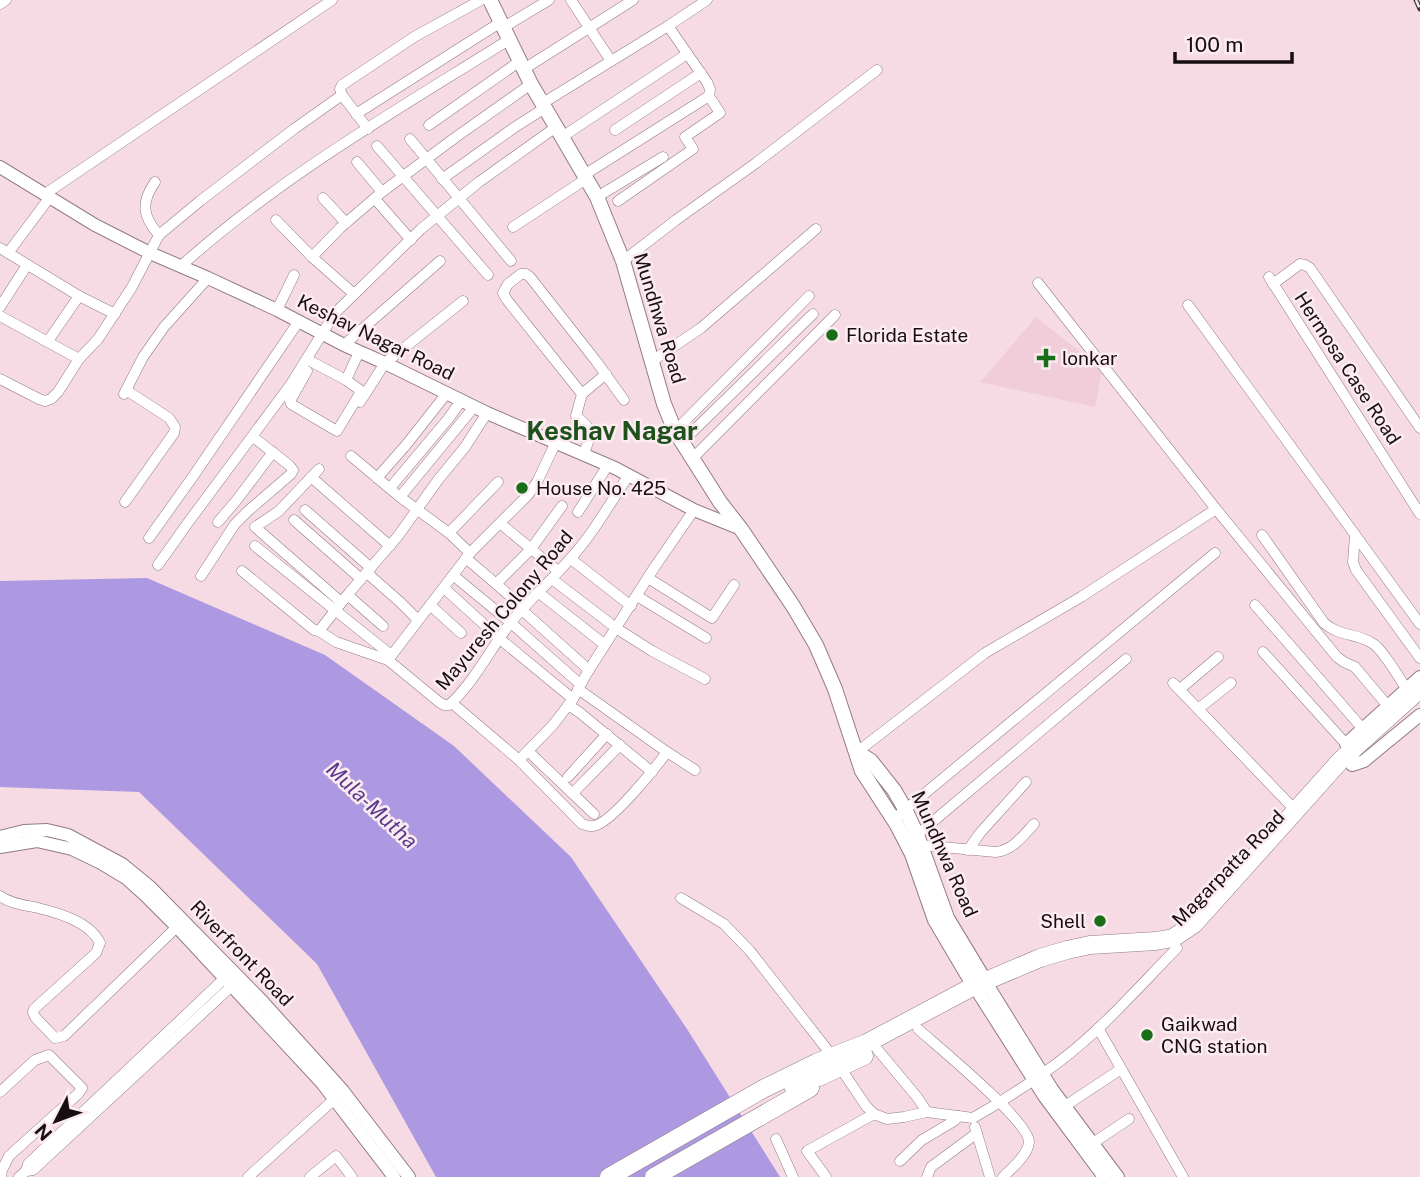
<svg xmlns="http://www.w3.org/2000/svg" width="1420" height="1177" font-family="'Public Sans',sans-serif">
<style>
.built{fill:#f0cdd9}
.water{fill:#ad99e1}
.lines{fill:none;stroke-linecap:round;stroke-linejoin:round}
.street-casing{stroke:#937b84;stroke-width:11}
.secondary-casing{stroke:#937b84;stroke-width:14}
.primary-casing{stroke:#937b84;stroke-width:16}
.highway-casing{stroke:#937b84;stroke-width:19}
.street{stroke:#fff;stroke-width:10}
.secondary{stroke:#fff;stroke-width:12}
.primary{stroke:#fff;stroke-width:14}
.highway{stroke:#fff;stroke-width:18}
.rail-casing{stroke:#42363a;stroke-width:5}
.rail{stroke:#fcecf1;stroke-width:2.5;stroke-dasharray:8;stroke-linecap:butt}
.poi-dot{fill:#196e17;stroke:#fcecf1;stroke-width:2.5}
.labels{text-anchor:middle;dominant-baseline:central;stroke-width:5;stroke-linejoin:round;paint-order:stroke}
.street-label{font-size:19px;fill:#170e11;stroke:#fcecf1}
.poi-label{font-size:19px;fill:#170e11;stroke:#fcecf1;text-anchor:start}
.water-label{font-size:21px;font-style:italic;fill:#57398e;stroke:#fcecf1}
.district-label{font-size:26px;font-weight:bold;fill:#1e511c;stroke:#fcecf1}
</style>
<rect width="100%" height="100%" fill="#f6dbe4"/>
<polygon class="built" points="1036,317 1079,351 1103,365 1095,407 980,382"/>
<polygon class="water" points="147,578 325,655 454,746 571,857 687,1029 780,1177 436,1177 317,964 139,792 0,787 0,581"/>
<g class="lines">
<defs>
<g id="street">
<polyline points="571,0 611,61"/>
<polyline points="0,4 6,0"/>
<polyline points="504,27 549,0"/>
<polyline points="524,69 633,0"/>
<polyline points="543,103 668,26 707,0"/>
<polyline points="356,114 501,22"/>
<polyline points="429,125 520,61"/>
<polyline points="368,129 342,95 340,89 342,85 414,37 481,0"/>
<polyline points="615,130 701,73"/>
<polyline points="562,137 687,54"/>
<polyline points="410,139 511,261"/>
<polyline points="377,146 488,275"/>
<polyline points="357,162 382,192"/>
<polyline points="584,175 709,96 710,89 707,82 668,26"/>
<polyline points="442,179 515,127 545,108"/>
<path d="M 155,182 C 141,202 142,216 159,235"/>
<polyline points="45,194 332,0"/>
<polyline points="597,197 663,157"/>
<polyline points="323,198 346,223"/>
<polyline points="375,199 411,240"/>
<polyline points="618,201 693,149 685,137 720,113 709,96"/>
<polyline points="276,220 312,257 354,294"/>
<polyline points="513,227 586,179"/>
<polyline points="0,248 79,296 115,314"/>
<polyline points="8,253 50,197"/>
<polyline points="312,257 340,228 382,192 456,137 531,84"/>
<polyline points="623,261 676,220 756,163 877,70"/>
<path d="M 181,266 C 280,177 397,110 510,39"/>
<polyline points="1269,277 1420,514"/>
<polyline points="1038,283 1216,509 1337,657 1344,662 1355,667 1387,705"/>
<polyline points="1273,284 1300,264 1305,265 1310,268 1420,428"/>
<polyline points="1188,305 1420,624"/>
<polyline points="0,307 27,265"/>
<polyline points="277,310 294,275"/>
<polyline points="0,316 79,359"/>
<polyline points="48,341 79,296"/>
<polyline points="344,345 440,261"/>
<polyline points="652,361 701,328 816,229"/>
<polyline points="312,362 346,380 359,352"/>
<polyline points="307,371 290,401 291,404 337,431 359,395 360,390 346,380"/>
<polyline points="0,379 39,399 45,401 51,399 58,392 79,359 98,339 132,287 159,235 200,201 294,129 342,95"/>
<polyline points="124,394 143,357 164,327 208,278"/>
<polyline points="582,394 606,374"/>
<polyline points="360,402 385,363 463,301"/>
<polyline points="675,431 809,296"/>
<polyline points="682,442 813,314"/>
<path d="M 584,454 C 591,431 596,432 576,416 L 582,394 L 507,300 L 503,293 L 508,284 L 521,274 L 526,274 L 530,277 L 596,361 L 624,400"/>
<polyline points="351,456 400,497 449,533 470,553"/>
<polyline points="692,459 835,315"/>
<polyline points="319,469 279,511 255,527 341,602"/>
<polyline points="311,477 390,546"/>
<polyline points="377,478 406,445 447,393"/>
<polyline points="390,488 448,419 461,401"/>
<polyline points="400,497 474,407"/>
<polyline points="125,502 169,440 174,433 175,427 169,418 126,390"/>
<polyline points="305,510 371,568"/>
<polyline points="578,512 608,465"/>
<polyline points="294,520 361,579"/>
<polyline points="218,522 236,501 273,452"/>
<polyline points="501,524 558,571"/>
<polyline points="449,533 498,482"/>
<path d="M 1262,535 L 1324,623 C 1340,637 1356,633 1372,643 C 1382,648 1399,678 1406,688"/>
<polyline points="1355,535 1353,562 1356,570 1420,658"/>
<polyline points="149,538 194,475 299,321"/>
<polyline points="255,546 391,655"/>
<polyline points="467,559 524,608"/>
<polyline points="571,559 631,606"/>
<polyline points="158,565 187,524 291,384 335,313 421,229 479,182 556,127"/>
<polyline points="242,571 314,630 319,631 349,593 398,536 438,480 465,447 487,413"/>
<polyline points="367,573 400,602 418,620"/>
<polyline points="201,576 235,524 248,511 291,474 293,470 289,465 253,437"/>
<polyline points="454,576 511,623 580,684"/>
<polyline points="648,578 712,618 734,585"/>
<polyline points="552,579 616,628 652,651 705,679"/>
<polyline points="497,583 531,549 562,506"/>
<polyline points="444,588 500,639 573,699"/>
<polyline points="538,592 605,645"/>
<polyline points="637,596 706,638"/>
<polyline points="346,597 351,598 383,626"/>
<polyline points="430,605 461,633"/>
<polyline points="1255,605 1362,728"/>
<polyline points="522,610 589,670"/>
<path d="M 319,631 L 336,642 L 388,660 L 439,702 L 444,705 L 449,705 C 473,684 491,648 511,622 C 529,600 551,581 570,559 C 593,534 610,503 629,475"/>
<polyline points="1263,652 1346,744"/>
<polyline points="388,660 470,553 528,495 537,482 556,442"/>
<polyline points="1173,683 1296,811"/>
<polyline points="578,689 667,752 695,770"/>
<polyline points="1180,689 1218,657"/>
<path d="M 452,703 L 519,760 L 582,824 C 586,825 589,827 593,826 C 610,825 656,767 667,752"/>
<polyline points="568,705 579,712 652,772"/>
<polyline points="1198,709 1231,683"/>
<polyline points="528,751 594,814"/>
<polyline points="857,752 985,653 1081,597 1216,509"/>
<polyline points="519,760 553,725 573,699 587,673 654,568 694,510"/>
<polyline points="568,777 607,734"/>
<polyline points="576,790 620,745"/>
<polyline points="894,819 1215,553"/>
<polyline points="917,835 1126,659"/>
<path d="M 920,845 L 996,852 C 1013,850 1023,836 1034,824"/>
<polyline points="968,850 980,833 1026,782"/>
<path d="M 0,896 C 11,904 25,905 38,908 C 59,913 90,922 100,943 L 96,953 L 34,1009 L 33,1012 L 35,1017 L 55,1038 L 64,1036 L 182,922"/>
<polyline points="681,898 724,924 750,951 833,1057 866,1106 874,1114 887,1119 904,1117 927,1112 973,1118 1000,1102 1034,1080"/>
<polyline points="1098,1028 1183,1177"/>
<path d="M 918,1029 C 937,1046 1029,1121 1029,1142 C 1028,1155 1012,1168 1003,1177"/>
<polyline points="877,1049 917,1097 927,1112"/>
<path d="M 1042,1074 C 1093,1040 1134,992 1177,948"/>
<polyline points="0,1092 35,1060 49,1055 82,1088 78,1094 9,1156 2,1170 1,1177"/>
<polyline points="1065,1106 1121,1069"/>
<polyline points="975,1127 990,1177"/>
<polyline points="776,1139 793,1177"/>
<polyline points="1093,1143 1129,1119"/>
<polyline points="900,1161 922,1140 954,1121 959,1116"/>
<polyline points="26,1171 28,1164 228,975"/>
<polyline points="19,1177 26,1171 33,1170 236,982"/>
<polyline points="248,1177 339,1095"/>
<polyline points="310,1177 336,1156 352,1177"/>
<polyline points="826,1177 807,1151 874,1114"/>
<polyline points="927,1177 931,1167 977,1133"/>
</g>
<g id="secondary">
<polyline points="0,167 95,225 150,253 208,278 277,310 344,345 385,363 487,413 615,468 694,510 741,529"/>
<polyline points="1351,750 1346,744 1420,677"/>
<polyline points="1352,765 1364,761 1420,715"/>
<polyline points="0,837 24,831 47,830 68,835 122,864 150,887 261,1000 328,1074 343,1091 409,1177"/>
<polyline points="0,847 37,841 72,849 101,863 126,878 145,895 177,927 322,1083 394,1177"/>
<polyline points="985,981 1052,1089 1118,1177"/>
<polyline points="974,986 1044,1096 1104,1177"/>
</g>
<g id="primary">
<polyline points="490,0 531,84 597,197 623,261 664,404 675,431 720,502 741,529 793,606 816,645 835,689 862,771 897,825 912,854 935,920 974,986"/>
<polyline points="857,752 871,761 894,790 905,809 917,835 947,918 985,981"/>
</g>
<g id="highway">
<polyline points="793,1086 808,1079 819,1077 864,1056"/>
<polyline points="609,1177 763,1089 816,1063 867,1043 974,986 1040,958 1067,950 1090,945 1156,941 1173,938 1194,924 1341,760 1420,689"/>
<polyline points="654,1177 810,1088"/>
</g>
</defs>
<use href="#street" class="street-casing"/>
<use href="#secondary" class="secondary-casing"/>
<use href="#primary" class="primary-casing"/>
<use href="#highway" class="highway-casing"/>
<use href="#street" class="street"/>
<use href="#secondary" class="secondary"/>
<use href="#primary" class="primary"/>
<use href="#highway" class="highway"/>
<defs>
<polyline id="rail" points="1416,0 1420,9"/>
</defs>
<use href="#rail" class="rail-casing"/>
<use href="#rail" class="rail"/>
</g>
<g class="poi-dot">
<circle cx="832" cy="335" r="7"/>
<path d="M1042.5 347.5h7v7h7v7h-7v7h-7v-7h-7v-7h7z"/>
<circle cx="522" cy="488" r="7"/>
<circle cx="1100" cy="921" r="7"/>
<circle cx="1147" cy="1035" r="7"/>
</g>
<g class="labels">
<g class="street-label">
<text transform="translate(660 318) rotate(73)">Mundhwa Road</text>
<text transform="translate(376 337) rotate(26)">Keshav Nagar Road</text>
<text transform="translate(1348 368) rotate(57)">Hermosa Case Road</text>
<text transform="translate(504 610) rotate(-50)">Mayuresh Colony Road</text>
<text transform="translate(945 854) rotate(66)">Mundhwa Road</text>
<text transform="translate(1228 868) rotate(-46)">Magarpatta Road</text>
<text transform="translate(242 953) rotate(46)">Riverfront Road</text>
</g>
<g class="poi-label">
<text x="846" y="335">Florida Estate</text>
<text x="1062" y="358">lonkar</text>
<text x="536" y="488">House No. 425</text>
<text x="1086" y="921" text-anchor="end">Shell</text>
<text x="1161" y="1024">Gaikwad<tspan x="1161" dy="22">CNG station</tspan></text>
</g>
<g class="water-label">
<text transform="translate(372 805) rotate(43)">Mula-Mutha</text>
</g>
<g class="district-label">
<text x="612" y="430">Keshav Nagar</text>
</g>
</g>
<g transform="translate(56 1121) rotate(228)" stroke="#fcecf1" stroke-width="5" paint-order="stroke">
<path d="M0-5L12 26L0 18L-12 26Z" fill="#170e11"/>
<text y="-10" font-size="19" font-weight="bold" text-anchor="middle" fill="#170e11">N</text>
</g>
<path d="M1175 52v10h117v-10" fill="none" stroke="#170e11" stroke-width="3.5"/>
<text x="1186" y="52" font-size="21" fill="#170e11" stroke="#fcecf1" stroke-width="5" paint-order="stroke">100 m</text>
</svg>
